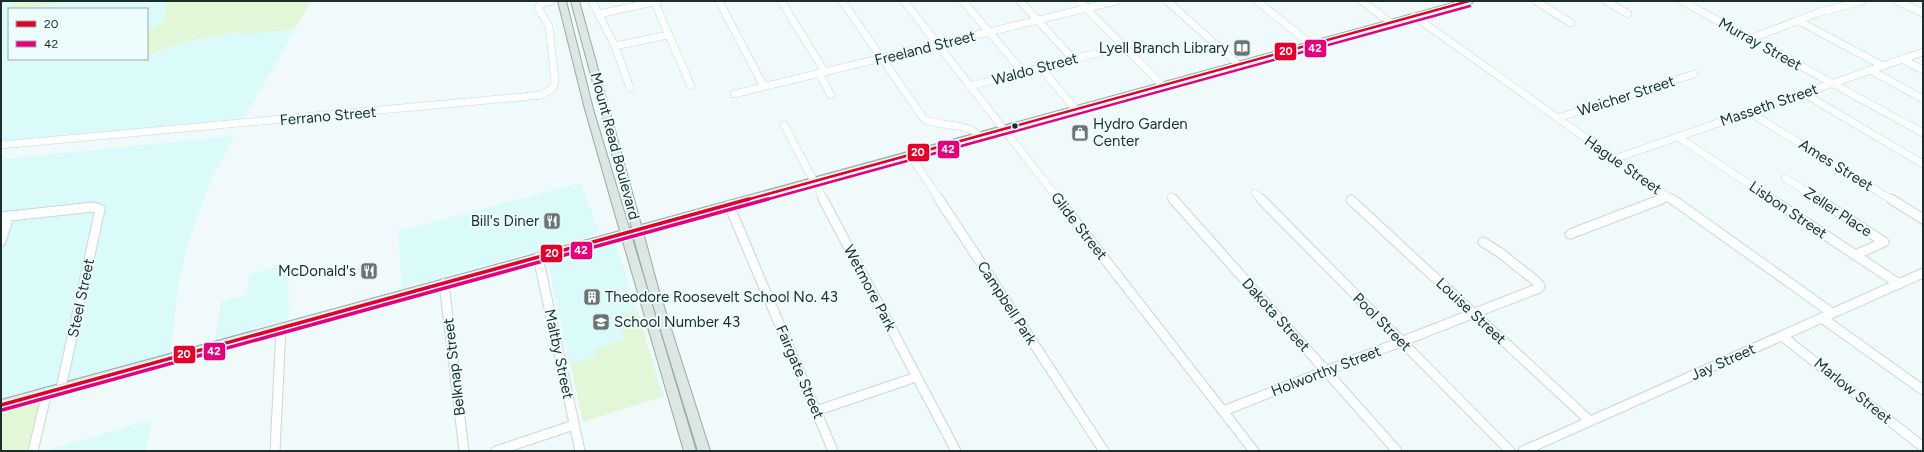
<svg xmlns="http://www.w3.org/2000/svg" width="1924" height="452" font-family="Figtree,sans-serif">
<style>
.built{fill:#dbfbfa}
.green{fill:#e2f7d7}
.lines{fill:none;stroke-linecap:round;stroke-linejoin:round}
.minor-far1-casing{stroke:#cbd7d7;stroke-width:8}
.minor-casing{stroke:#cbd7d7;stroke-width:11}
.major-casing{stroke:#95aca5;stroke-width:2}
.minor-far1{stroke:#fdfefe;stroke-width:7}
.minor{stroke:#fdfefe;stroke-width:9}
.major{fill:#dce7e4;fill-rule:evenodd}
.bus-1-far1-casing{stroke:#edfdfd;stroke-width:5}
.bus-1-casing{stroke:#edfdfd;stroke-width:6}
.bus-2-far1-casing{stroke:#edfdfd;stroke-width:5}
.bus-2-casing{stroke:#edfdfd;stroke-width:6}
.bus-1-far1{stroke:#e4002b;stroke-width:2.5}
.bus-1{stroke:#e4002b;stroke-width:3.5}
.bus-2-far1{stroke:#e5007d;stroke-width:2.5}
.bus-2{stroke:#e5007d;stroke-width:3.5}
.bus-dot{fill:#1d2d2c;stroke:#edfdfd;stroke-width:1.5}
.labels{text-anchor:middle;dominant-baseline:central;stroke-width:4;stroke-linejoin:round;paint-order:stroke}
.street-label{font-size:15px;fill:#1d2d2c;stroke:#edfdfd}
.poi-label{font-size:15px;fill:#1d2d2c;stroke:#edfdfd;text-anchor:end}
.line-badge{stroke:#edfdfd;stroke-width:1.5}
.badge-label{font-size:11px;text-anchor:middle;font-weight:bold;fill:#fff}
</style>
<rect width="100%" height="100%" fill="#f0fafa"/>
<g class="built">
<polygon points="1,1 15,1 12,9 9,9 9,59 134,59 134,61 147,59 147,56 181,43 233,32 251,34 295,29 242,122 1,143"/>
<polygon points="67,1 167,1 164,21 147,32 147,9 23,9"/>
<polygon points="234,136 211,180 190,237 180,273 170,353 1,399 1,159"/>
<polygon points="580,183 599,231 592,236 402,288 398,231"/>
<polygon points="616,244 664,396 583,422 548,263"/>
<polygon points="288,264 289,319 215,339 221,302 247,295 249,274"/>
<polygon points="151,419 146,451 43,451 114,431"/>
</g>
<g class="green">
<polygon points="15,1 67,1 23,9 12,9"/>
<polygon points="167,1 311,1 295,29 251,34 233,32 181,43 147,56 147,32 164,21"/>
<polygon points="637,310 662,396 583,422 571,364 596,356 595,349 625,339 620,319 623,318 622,315"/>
<polygon points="31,403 36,403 38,406 28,451 1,451 1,411"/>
</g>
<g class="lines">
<defs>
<g id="minor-far1">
<polyline points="592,1 615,46 630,88"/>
<polyline points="654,1 691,86"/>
<polyline points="719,1 764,87"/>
<polyline points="781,1 825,72"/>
<path d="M 842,1 L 924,119 C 942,128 964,121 980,136"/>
<polyline points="904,1 1059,200"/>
<polyline points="963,1 1023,72"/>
<polyline points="1020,1 1073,59"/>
<polyline points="1079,1 1163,86"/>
<polyline points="1167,1 1239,65"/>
<polyline points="1257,1 1312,45"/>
<polyline points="1362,1 1391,23"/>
<polyline points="1536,1 1571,23"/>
<polyline points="1606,1 1628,14"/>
<polyline points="1682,1 1923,133"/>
<polyline points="1897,1 1923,13"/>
<polyline points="599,14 658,1"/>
<polyline points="1414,16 1673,200"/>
<polyline points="1797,20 1883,66"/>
<polyline points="1750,39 1817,13 1862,1"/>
<polyline points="615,46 668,35"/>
<polyline points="1902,59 1923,70"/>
<polyline points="1040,67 1076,110"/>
<polyline points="1870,70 1923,99"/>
<polyline points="819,73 831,95"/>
<polyline points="970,86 1124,46"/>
<polyline points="1803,93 1923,164"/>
<polyline points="734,94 1116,1"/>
<polyline points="1749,112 1892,200"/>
<polyline points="1558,118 1694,74"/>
<polyline points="784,125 824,200"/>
<polyline points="1678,137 1773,200"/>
<polyline points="1,145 542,95 553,88 555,81 549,26 538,8 541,4 551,1"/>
<polyline points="910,155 940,200"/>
<polyline points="1614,159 1923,52"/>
<polyline points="1785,178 1819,200"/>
<polyline points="1255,193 1262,200"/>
<polyline points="1171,197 1174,200"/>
<polyline points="1660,200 1668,197"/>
</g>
<g id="minor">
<polyline points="823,199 956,451"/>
<polyline points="939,199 1104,451"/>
<polyline points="1058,199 1254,451"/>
<polyline points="1173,199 1397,451"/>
<polyline points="1261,199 1510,451"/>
<polyline points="1672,199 1832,313"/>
<polyline points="1771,199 1899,284"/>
<polyline points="1818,199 1884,242 1855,255"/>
<polyline points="1891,199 1923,219"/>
<polyline points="1351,200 1590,421"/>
<polyline points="729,205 833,451"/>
<polyline points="1,217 93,207 100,209 61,388"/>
<polyline points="1570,234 1662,199"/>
<polyline points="1,241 9,216"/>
<polyline points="538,257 580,451"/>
<polyline points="444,283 464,451"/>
<polyline points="1822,318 1923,390"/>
<polyline points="1782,336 1923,447"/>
<polyline points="816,411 916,377"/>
<polyline points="1223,411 1539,288 1540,286 1536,281 1499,252 1483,242"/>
<polyline points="33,451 47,392"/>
<polyline points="275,451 281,328"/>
<polyline points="496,451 574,425"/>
<polyline points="1523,451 1923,273"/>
</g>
<polygon id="major" points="558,1 566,1 593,109 629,228 632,228 571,1 579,1 641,225 1460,1 1473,1 1472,3 643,232 658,288 710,451 698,451 648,288 633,235 631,235 696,451 684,451 622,238 1,410 1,400 620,231 585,109"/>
</defs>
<use href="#minor-far1" class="minor-far1-casing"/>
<use href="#minor" class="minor-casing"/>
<use href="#major" class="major-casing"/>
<use href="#minor-far1" class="minor-far1"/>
<use href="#minor" class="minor"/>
<use href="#major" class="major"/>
<defs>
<polyline id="bus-1-far1" points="746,200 1469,1"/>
<polyline id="bus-1" points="1,405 749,199"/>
<polyline id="bus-2-far1" points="765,200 1470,6"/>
<polyline id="bus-2" points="2,410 768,199"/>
</defs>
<use href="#bus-1-far1" class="bus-1-far1-casing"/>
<use href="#bus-1" class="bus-1-casing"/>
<use href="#bus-2-far1" class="bus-2-far1-casing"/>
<use href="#bus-2" class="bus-2-casing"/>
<use href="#bus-1-far1" class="bus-1-far1"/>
<use href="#bus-1" class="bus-1"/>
<use href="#bus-2-far1" class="bus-2-far1"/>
<use href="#bus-2" class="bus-2"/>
</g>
<defs>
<symbol id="library-square" viewBox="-11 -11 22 22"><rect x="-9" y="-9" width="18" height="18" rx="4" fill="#677574" stroke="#edfdfd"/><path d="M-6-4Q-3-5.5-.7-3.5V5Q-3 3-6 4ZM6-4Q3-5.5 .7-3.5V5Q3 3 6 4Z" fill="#fff"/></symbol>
<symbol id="shop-square" viewBox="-11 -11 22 22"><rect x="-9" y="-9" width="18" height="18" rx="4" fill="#677574" stroke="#edfdfd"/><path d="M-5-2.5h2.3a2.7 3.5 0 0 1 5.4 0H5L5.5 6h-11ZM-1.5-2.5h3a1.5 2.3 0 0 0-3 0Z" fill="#fff"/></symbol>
<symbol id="restaurant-square" viewBox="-11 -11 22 22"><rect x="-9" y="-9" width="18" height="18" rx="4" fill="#677574" stroke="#edfdfd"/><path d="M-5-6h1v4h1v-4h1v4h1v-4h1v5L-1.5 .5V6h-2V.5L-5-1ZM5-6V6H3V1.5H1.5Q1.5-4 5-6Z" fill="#fff"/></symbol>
<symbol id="building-square" viewBox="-11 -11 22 22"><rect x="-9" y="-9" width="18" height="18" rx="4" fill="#677574" stroke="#edfdfd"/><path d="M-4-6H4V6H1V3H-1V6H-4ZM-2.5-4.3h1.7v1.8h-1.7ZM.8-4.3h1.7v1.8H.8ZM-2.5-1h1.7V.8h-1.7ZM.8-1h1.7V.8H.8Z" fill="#fff"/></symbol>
<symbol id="school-square" viewBox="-11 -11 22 22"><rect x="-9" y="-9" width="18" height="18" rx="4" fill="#677574" stroke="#edfdfd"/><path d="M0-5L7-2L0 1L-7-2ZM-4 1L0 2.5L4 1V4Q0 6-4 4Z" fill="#fff"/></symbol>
</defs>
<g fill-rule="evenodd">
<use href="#library-square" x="1232" y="38" width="20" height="20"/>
<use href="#shop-square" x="1070" y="123" width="20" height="20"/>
<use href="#restaurant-square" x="542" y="211" width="20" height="20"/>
<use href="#restaurant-square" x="359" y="261" width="20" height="20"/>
<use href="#building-square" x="582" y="287" width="20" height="20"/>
<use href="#school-square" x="591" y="312" width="20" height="20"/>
</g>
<circle class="bus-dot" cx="1015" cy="126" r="3.5"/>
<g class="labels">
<g class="street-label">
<text transform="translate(1760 44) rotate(29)">Murray Street</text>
<text transform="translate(925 48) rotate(-14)">Freeland Street</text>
<text transform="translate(1035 69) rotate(-15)">Waldo Street</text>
<text transform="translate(1626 96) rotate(-18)">Weicher Street</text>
<text transform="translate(1769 105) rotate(-19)">Masseth Street</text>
<text transform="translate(328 116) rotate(-5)">Ferrano Street</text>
<text transform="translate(615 146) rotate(75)">Mount Read Boulevard</text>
<text transform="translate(1623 165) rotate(35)">Hague Street</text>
<text transform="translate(1836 165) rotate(32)">Ames Street</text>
<text transform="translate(1788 210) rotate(34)">Lisbon Street</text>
<text transform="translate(1838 212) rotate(33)">Zeller Place</text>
<text transform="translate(1079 226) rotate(52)">Glide Street</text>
<text transform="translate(870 288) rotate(62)">Wetmore Park</text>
<text transform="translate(81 298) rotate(-78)">Steel Street</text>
<text transform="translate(1007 303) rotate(57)">Campbell Park</text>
<text transform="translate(1471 311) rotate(43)">Louise Street</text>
<text transform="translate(1276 315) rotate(48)">Dakota Street</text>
<text transform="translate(1382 322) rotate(45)">Pool Street</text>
<text transform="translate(559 354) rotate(78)">Maltby Street</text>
<text transform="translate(1723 362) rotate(-24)">Jay Street</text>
<text transform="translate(454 367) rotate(-97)">Belknap Street</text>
<text transform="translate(1326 371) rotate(-21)">Holworthy Street</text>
<text transform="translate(800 372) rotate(67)">Fairgate Street</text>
<text transform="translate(1853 391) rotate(39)">Marlow Street</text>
</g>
<g class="poi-label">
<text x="1229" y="48">Lyell Branch Library</text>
<text x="1093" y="124" text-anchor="start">Hydro Garden<tspan x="1093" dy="17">Center</tspan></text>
<text x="539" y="221">Bill's Diner</text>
<text x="356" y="271">McDonald's</text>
<text x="605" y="297" text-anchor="start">Theodore Roosevelt School No. 43</text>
<text x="614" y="322" text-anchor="start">School Number 43</text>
</g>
</g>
<g class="line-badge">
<rect x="1304" y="39" width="23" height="19" rx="4" fill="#e5007d"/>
<rect x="1274" y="42" width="23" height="19" rx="4" fill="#e4002b"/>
<rect x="937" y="140" width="23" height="19" rx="4" fill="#e5007d"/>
<rect x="907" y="143" width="23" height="19" rx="4" fill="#e4002b"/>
<rect x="570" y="241" width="23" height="19" rx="4" fill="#e5007d"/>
<rect x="540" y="244" width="23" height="19" rx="4" fill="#e4002b"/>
<rect x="203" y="342" width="23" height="19" rx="4" fill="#e5007d"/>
<rect x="173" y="345" width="23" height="19" rx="4" fill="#e4002b"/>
</g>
<g class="badge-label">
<text x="1315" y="52">42</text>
<text x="1286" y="55">20</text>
<text x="948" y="153">42</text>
<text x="918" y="156">20</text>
<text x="581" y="254">42</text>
<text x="552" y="257">20</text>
<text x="214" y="355">42</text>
<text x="184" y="358">20</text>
</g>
<rect width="1924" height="452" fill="none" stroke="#1d2d2c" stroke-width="4"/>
<rect x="8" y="8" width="140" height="52" fill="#edfdfd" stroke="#9aaaa9"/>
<rect x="16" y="21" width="20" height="6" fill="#e4002b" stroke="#9aaaa9"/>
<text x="44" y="28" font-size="12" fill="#1d2d2c">20</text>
<rect x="16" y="41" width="20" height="6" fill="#e5007d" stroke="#9aaaa9"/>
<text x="44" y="48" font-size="12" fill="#1d2d2c">42</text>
</svg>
